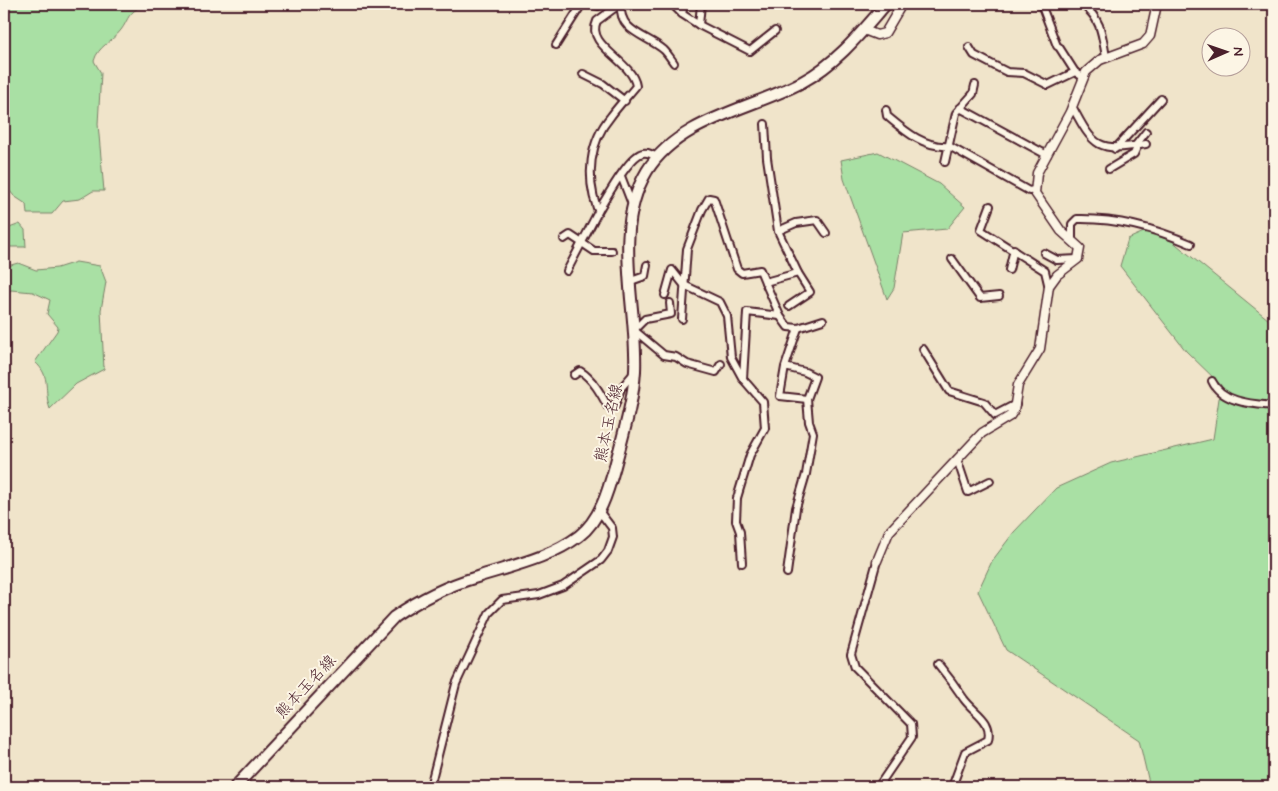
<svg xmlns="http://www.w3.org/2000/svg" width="1278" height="791" font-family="Mynerve,'Klee One',sans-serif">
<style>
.green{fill:#a9e0a4;stroke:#7a8068}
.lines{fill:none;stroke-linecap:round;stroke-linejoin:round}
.minor-casing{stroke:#4a1f2b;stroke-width:10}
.tertiary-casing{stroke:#4a1f2b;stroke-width:11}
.primary-casing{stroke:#4a1f2b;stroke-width:14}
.minor{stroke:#fcf5e5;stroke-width:6}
.tertiary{stroke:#fcf5e5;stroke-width:8}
.primary{stroke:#fcf5e5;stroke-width:10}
.labels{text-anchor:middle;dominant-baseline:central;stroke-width:4;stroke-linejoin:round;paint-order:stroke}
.street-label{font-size:16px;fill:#4a1f2b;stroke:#fcf5e5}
</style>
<rect width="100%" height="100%" fill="#f0e4ca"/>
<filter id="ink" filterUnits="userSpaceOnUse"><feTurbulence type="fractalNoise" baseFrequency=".02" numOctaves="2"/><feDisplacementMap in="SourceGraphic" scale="10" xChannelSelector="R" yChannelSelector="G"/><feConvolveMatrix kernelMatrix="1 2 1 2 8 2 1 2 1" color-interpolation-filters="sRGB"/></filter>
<g filter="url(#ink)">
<g class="green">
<path d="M 4,4 L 137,4 L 138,8 C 126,16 128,21 121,30 C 112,42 98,46 94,61 L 101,73 L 98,124 L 104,191 L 93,191 L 80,199 L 63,201 L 52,214 L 27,214 L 26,204 L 14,196 L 4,184 Z"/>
<polygon points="878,152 939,184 965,207 947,229 903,233 894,288 887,299 844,179 841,160"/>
<polygon points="20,224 25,230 26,247 4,247 4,230"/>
<polygon points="1155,227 1274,324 1274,787 1150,787 1139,740 1006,650 978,591 992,561 1014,532 1056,488 1111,463 1213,439 1221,385 1186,351 1120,266 1128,239"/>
<path d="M 76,262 L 100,266 L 106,282 L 101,310 L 104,369 L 76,384 L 50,409 C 43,390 52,377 35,362 L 57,331 L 58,327 L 47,314 L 50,300 L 33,292 L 11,290 L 4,296 L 4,267 L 18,263 L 36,270 L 57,268 Z"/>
</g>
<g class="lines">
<defs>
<g id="minor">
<polyline points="590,4 598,6 602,4"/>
<path d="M 620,4 L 597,21 C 585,46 632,60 636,86 C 628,96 619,105 611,116 C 589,142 586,177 597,208 L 600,208 C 608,195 630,155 643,153 C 649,152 653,155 658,158"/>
<path d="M 621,4 C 618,32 647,35 664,50 C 668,54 671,59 674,63"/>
<polyline points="672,4 682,14 684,4"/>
<polyline points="1041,4 1057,46 1059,47 1075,72"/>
<path d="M 1090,4 L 1084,6 C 1102,20 1102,36 1106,57"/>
<polyline points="682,14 699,25 701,4"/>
<polyline points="699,25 750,51 775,31"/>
<polyline points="556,45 582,4"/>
<polyline points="969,47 974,55 997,67 1007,72 1024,73 1048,85 1075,72 1083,77"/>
<polyline points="583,74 603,84 625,101"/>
<path d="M 1072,106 C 1094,148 1098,152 1146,144"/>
<polyline points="960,108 1047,155"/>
<path d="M 886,110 L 887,116 C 905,131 924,148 949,146 L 1029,191 L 1034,190"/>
<polyline points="765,124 767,158 778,231 798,273 810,292 789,306"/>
<polyline points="1135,146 1146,132"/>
<polyline points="1115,149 1161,99"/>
<polyline points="945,162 956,113 973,94 975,85"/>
<polyline points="1109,169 1134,154 1138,145"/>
<polyline points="621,176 633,207"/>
<polyline points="990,206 981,230 1045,271 1049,288"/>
<polyline points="778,231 796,223 817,220 826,233"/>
<polyline points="564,239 570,235 594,251 612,251"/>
<path d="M 1072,240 L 1072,224 L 1077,219 C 1117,218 1154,228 1191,244"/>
<polyline points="1044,253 1057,260 1078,259"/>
<polyline points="952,259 980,298 999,296"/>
<polyline points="1009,270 1014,249"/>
<polyline points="567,271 600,208"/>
<polyline points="631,281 645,276 647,265"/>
<polyline points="665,295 672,270 684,285 720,302 727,316 731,357 743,379"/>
<polyline points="670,303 671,314 645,319 634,330 664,355 676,357 687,364 716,372 721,364"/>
<polyline points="780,316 788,327 798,328 823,320"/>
<polyline points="682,319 687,249 702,210 709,198 714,199 737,269 742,273 760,270 765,282 798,273"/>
<polyline points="923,349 949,391 984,402 995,415 1016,404"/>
<polyline points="785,367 780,396 807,399 815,377 805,372 785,367 798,328"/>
<path d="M 574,375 L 580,371 C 593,379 601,394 608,407 L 615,406 L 621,388 L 634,373"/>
<path d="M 1212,381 C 1222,403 1253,404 1274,406"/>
<polyline points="957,459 968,492 990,481"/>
<polyline points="877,561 851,654 855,667 911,724 912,737 878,787"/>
<polyline points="742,563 740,532 736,521 737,498 750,455 765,428 763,402 743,379 747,312 780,316 765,282"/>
<polyline points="787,573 796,508 806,474 813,433 809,422 807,399"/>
<path d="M 938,664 C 947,675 956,687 964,699 C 974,713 993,720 988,740 L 965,752 L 952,787"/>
<polyline points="430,787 456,684 489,613 502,600 539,595 563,586 601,560 608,551 613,537 612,528 599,511"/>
</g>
<g id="tertiary">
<polyline points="864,30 877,35 885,33 902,4"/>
<polyline points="877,561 889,532 982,433 1010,416 1014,410 1018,385 1040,349 1049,286 1057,275 1078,259 1080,248 1061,231 1035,193 1037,173 1070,112 1086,72 1100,60 1143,44 1150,36 1157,4"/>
</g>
<path id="primary" d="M 235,787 L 394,617 C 420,599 446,586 477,577 C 511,566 550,558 579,536 C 600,520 608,491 615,466 C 623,435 633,403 635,371 C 638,306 611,231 647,171 C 679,119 752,109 802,82 C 837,63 861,33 886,4"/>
</defs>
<use href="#minor" class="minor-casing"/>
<use href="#tertiary" class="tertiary-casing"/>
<use href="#primary" class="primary-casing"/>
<use href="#minor" class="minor"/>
<use href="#tertiary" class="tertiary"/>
<use href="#primary" class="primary"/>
</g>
</g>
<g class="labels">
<g class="street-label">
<text transform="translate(609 423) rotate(-78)">熊本玉名線</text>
<text transform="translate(306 687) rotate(-47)">熊本玉名線</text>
</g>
</g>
<rect width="1278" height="791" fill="none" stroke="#fcf5e5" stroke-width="20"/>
<rect x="10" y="10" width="1258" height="771" fill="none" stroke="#4a1f2b" stroke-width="2" filter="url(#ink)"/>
<g transform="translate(1226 52) rotate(88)"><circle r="24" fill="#fcf5e5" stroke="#b59f9b"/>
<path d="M0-4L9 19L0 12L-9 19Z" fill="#4a1f2b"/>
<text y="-8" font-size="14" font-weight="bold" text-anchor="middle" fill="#4a1f2b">N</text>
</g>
</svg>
